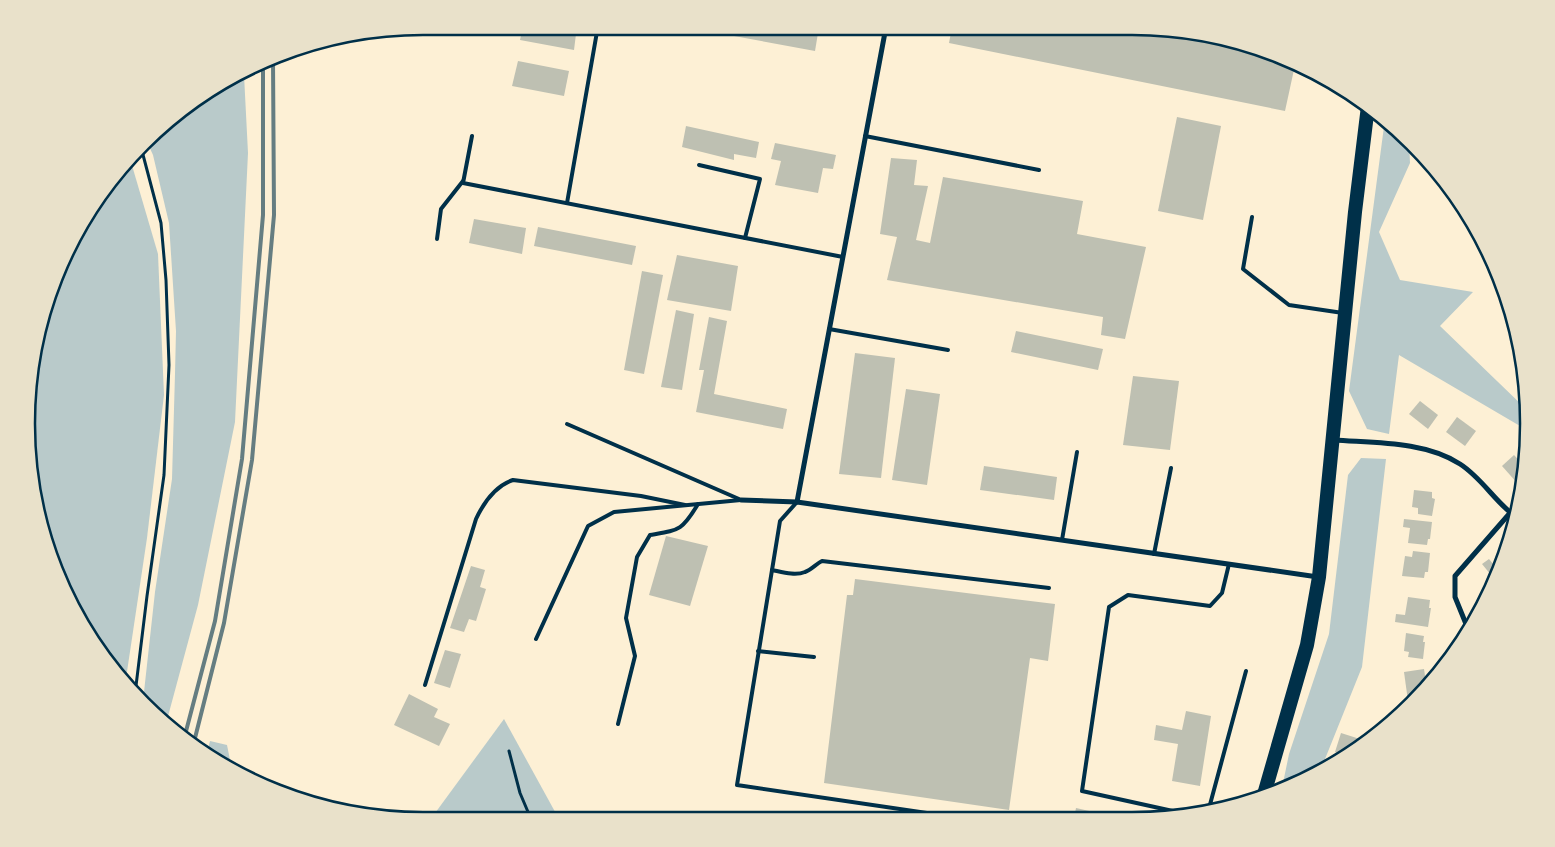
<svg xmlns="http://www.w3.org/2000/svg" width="1555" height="847" font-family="'DejaVu Sans',sans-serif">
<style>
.green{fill:#b9caca}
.building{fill:#bec0b2}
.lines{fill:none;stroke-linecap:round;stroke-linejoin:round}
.path{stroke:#003049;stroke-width:3}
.service{stroke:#003049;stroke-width:4}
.minor{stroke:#003049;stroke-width:5}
.trunk{stroke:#003049;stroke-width:14}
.rail{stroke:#657d81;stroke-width:4}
.rim{fill:none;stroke:#003049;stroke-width:2.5}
</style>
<rect width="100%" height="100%" fill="#fdf0d5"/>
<g class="green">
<polygon points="244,75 248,153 235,422 198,605 167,720 143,701 155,592 172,479 175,374 176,331 169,223 153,155 148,144 181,109"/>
<polygon points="1385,119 1393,125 1409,141 1410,163 1379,232 1400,280 1473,292 1440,326 1527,410 1527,430 1399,355 1389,434 1367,429 1349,391"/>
<polygon points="131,162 158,254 164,395 147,538 125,685 57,576 27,450 40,321 93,203"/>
<polygon points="1361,458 1386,459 1362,667 1321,769 1282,788 1289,754 1329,634 1348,475"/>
<polygon points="504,719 559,819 430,820"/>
<polygon points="210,741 227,745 232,770 225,768 207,753"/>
</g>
<g class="building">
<polygon points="523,26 577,26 574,50 520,40"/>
<polygon points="685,27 819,27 815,51"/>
<polygon points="952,27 1157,27 1235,40 1295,65 1285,111 949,43"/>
<polygon points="518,61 569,71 564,96 512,86"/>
<polygon points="1177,117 1221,126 1203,220 1158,211"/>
<polygon points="686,126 759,142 756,158 734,154 734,160 682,147"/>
<polygon points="775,143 836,155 833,169 823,168 818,193 775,185 781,161 771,159"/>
<polygon points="891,158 917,160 914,185 928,186 916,240 930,243 943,177 1083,201 1077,234 1146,247 1125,339 1101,335 1103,317 887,280 897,237 880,234"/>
<polygon points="474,219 526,228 522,254 469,243"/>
<polygon points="538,227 636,246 632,265 534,246"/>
<polygon points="677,255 738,266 731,311 667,300"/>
<polygon points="642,271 663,275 644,374 624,370"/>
<polygon points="676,310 694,314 682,390 661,387"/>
<polygon points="709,317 727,321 714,394 787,409 783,429 696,412 704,370 699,370"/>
<polygon points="1016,331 1103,349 1098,370 1011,352"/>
<polygon points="855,353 895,358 881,478 839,474"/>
<polygon points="1133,376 1179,381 1170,450 1123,445"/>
<polygon points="906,389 940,394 927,485 892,480"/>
<polygon points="1420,401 1438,415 1428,429 1409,414"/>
<polygon points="1457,417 1476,431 1465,446 1446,432"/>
<polygon points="1514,455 1526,468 1525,478 1518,484 1502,466"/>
<polygon points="984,466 1057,477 1054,500 980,490"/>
<polygon points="1414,490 1432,492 1432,498 1435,499 1432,516 1418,514 1418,508 1412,507"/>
<polygon points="1404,519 1432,522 1430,539 1428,539 1427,545 1408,543 1410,528 1403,527"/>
<polygon points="666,536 708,546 690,606 649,595"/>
<polygon points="1413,551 1430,553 1428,572 1425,572 1424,578 1402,576 1405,556 1412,557"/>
<polygon points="1505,556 1495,580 1482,564 1489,559 1494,565"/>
<polygon points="471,566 485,570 480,587 486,589 476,621 469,619 464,632 450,628"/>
<polygon points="855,579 1055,604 1048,661 1030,658 1009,810 824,783 847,595 853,595"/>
<polygon points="1408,597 1430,600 1429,608 1431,608 1428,627 1395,622 1396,614 1405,615"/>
<polygon points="1406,633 1424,636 1423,642 1425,642 1423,659 1408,657 1409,652 1404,651"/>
<polygon points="445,650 461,654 450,688 434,683"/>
<polygon points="1424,669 1427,689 1413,700 1408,701 1404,672"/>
<polygon points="409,694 438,709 434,717 450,724 439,746 394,725"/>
<polygon points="1186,711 1211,716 1200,786 1172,781 1178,744 1154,740 1156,725 1182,730"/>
<polygon points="1341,733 1363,740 1361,746 1353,753 1347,751 1345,756 1335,752"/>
<polygon points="1076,808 1116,817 1116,818 1074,818"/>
</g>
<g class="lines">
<g class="path">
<polyline points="135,694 147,596 164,475 169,365 166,280 161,223 142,151"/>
<polyline points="509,751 520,793 531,819"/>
</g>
<g class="service">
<polyline points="472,136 463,183 843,257"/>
<polyline points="865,136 1039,170"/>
<polyline points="699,165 760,179 745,238"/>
<polyline points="567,203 598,26"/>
<polyline points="1252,217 1243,269 1289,305 1343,313"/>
<polyline points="437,239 441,209 463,181"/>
<polyline points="829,329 948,350"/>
<polyline points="567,424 739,499"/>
<polyline points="797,502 780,521 737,785 961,818"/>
<polyline points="1062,540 1077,452"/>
<polyline points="1154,554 1171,468"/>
<path d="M 772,570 C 782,572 795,576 805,572 C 811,570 816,564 822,561 L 1049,588"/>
<polyline points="536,639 588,526 614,512 741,500"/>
<polyline points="758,651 814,657"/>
<path d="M 425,685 L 476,519 C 484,502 495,486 513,480 L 641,496 L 685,505"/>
<path d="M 618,724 L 635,656 L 626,618 L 637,557 L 650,535 C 679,530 682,531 698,504"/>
<polyline points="1208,812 1246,671"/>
<polyline points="1191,815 1082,791 1109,607 1128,595 1210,606 1222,593 1229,564"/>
</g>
<g class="minor">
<path d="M 1334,440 C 1374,443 1425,441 1460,464 C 1482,478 1495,502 1516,517"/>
<polyline points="741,500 797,502 1318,577"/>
<polyline points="797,502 886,27"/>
<polyline points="1460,643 1466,624 1455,597 1455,576 1510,513"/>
</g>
<polyline class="trunk" points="1263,798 1307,645 1319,577 1355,212 1368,106"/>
<g class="rail">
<polyline points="185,735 215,621 242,459 263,215 263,65"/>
<polyline points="194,742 224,623 252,460 274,215 273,59"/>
</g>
</g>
<path d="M0 0H1555V847H0ZM423 35H1132A388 388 0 0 1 1520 423V424A388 388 0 0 1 1132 812H423A388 388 0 0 1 35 424V423A388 388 0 0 1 423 35Z" fill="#e9e1ca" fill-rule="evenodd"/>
<path class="rim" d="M423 35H1132A388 388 0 0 1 1520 423V424A388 388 0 0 1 1132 812H423A388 388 0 0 1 35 424V423A388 388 0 0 1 423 35Z"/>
</svg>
